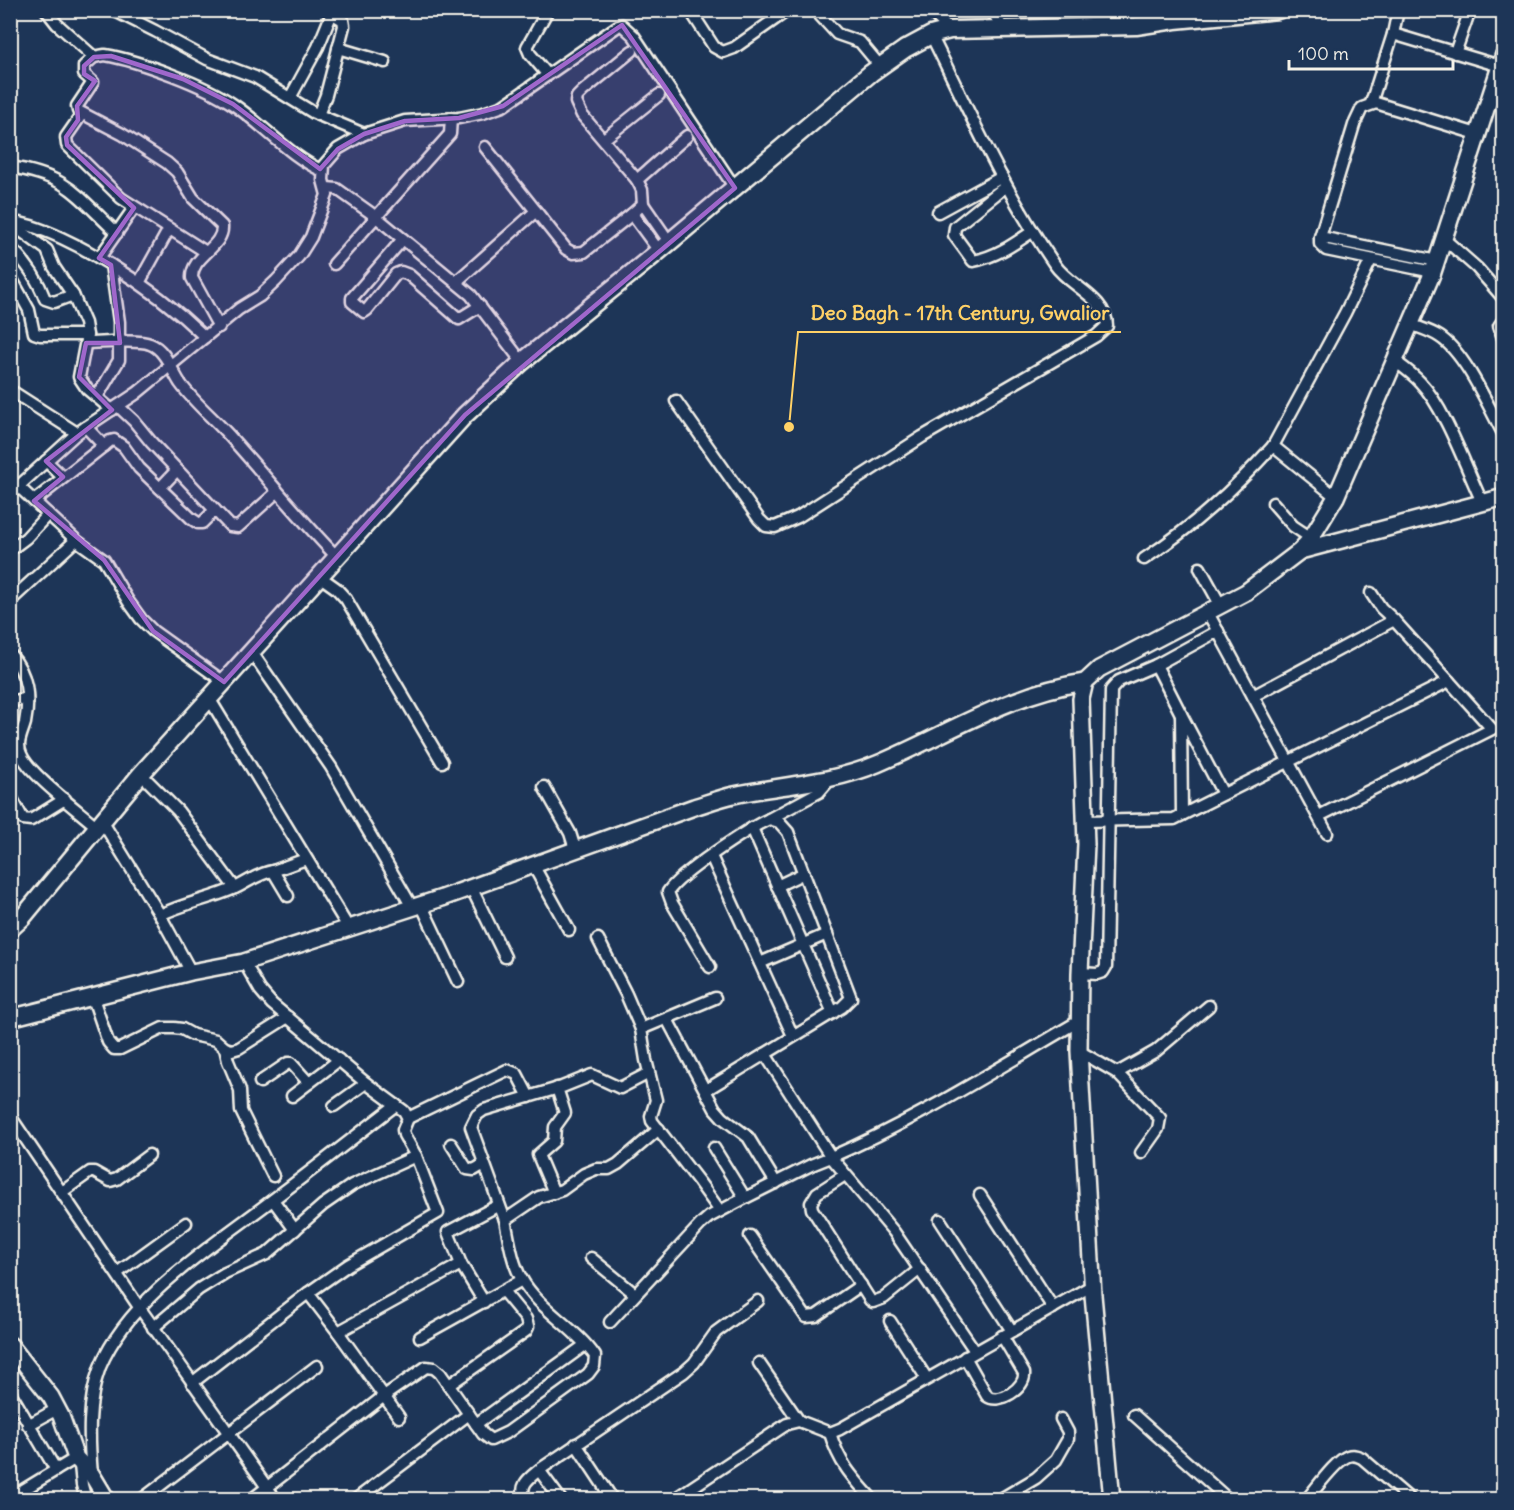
<svg xmlns="http://www.w3.org/2000/svg" width="1514" height="1510" font-family="Delius,sans-serif">
<style>
.lines{fill:none;stroke-linecap:round;stroke-linejoin:round}
.street-casing{stroke:#f4f1e8;stroke-width:15}
.secondary-casing{stroke:#f4f1e8;stroke-width:20}
.primary-casing{stroke:#f4f1e8;stroke-width:21}
.street{stroke:#1d3557;stroke-width:10}
.secondary{stroke:#1d3557;stroke-width:15}
.primary{stroke:#1d3557;stroke-width:16}
.marked{fill:#9f67cb;fill-opacity:0.2;stroke:#9f67cb;stroke-width:4.5;stroke-linejoin:round}
.leader{fill:none;stroke:#ffd166;stroke-width:2}
.callout-dot{fill:#ffd166;stroke:#1d3557;stroke-width:2}
.callout-label{font-size:20px;text-anchor:middle;font-weight:bold;fill:#ffd166;stroke:#1d3557;stroke-width:5;stroke-linejoin:round;paint-order:stroke}
</style>
<rect width="100%" height="100%" fill="#1d3557"/>
<filter id="ink" filterUnits="userSpaceOnUse"><feTurbulence type="fractalNoise" baseFrequency=".0167" numOctaves="2"/><feDisplacementMap in="SourceGraphic" scale="12" xChannelSelector="R" yChannelSelector="G"/><feConvolveMatrix kernelMatrix="1 2 1 2 8 2 1 2 1" color-interpolation-filters="sRGB"/></filter>
<g filter="url(#ink)">
<g class="lines">
<defs>
<g id="street">
<polyline points="46,10 57,24 94,57"/>
<polyline points="113,10 155,31 207,59 255,77 314,113 364,134"/>
<polyline points="548,10 527,47 530,54 548,75"/>
<polyline points="690,10 714,47 723,52 734,48 788,10"/>
<polyline points="815,10 837,34 860,42 880,66"/>
<polyline points="904,10 911,10"/>
<polyline points="929,10 950,30"/>
<polyline points="991,10 1004,29"/>
<polyline points="1393,34 1500,66"/>
<polyline points="338,48 385,62"/>
<polyline points="632,51 583,91 577,97 576,102 582,115 637,180"/>
<polyline points="1455,53 1470,10"/>
<polyline points="290,98 318,47 332,13"/>
<polyline points="1371,103 1393,34 1398,10"/>
<polyline points="82,114 66,137 67,145 121,198 206,252"/>
<polyline points="318,115 326,95 344,26 343,20 326,10"/>
<polyline points="604,139 659,95"/>
<polyline points="485,147 566,249 573,253 584,252 632,214"/>
<path d="M 10,167 C 69,176 77,196 117,233"/>
<path d="M 1006,186 L 955,227 L 954,235 L 973,261 C 996,257 1014,244 1033,231"/>
<polyline points="327,188 337,189 375,216 471,295 522,362"/>
<polyline points="643,204 642,190 637,180 687,136"/>
<polyline points="938,212 1002,177"/>
<path d="M 10,222 C 38,223 87,250 111,265 L 119,322 L 119,360 L 97,397"/>
<polyline points="10,223 47,250 54,267 73,295 85,323 87,335 79,377 87,389 112,410"/>
<polyline points="1320,237 1320,244 1326,250 1433,272"/>
<polyline points="1443,238 1477,268 1504,299"/>
<polyline points="403,239 352,298 352,302 364,312 367,310 396,274 401,272 409,275 459,319 480,306"/>
<path d="M 10,247 C 25,261 38,280 45,299 L 54,302 L 73,295"/>
<polyline points="659,251 632,214 643,204 670,243"/>
<polyline points="99,258 134,208"/>
<polyline points="1437,261 1320,237 1354,125 1362,108 1376,103 1477,134"/>
<polyline points="334,264 450,134 451,118"/>
<path d="M 111,265 C 146,286 176,309 205,337"/>
<polyline points="10,276 29,310 34,333 40,335 87,335"/>
<polyline points="456,282 536,211"/>
<polyline points="139,283 169,229"/>
<polyline points="1504,319 1499,326 1504,341"/>
<path d="M 1410,324 C 1420,328 1431,331 1440,337 C 1466,354 1489,408 1504,435"/>
<path d="M 219,327 L 192,278 C 191,256 224,247 222,226 L 193,198 L 177,172 L 167,163 L 122,134 L 78,111 L 77,106 L 93,82 L 84,74 L 84,66 L 94,57 L 105,55 C 140,61 205,85 234,105 C 265,126 289,156 323,171"/>
<path d="M 86,343 C 101,343 138,339 150,344 C 165,349 172,371 180,383 C 195,404 217,421 233,440 C 268,479 300,519 337,557"/>
<path d="M 1395,361 C 1403,367 1413,374 1420,382 C 1445,408 1466,468 1482,502"/>
<polyline points="10,390 77,433"/>
<path d="M 676,401 L 759,519 L 766,526 L 775,527 L 798,517 L 922,437 L 1096,336 L 1107,326 C 1107,298 1069,286 1055,265 C 1005,193 970,113 931,35"/>
<polyline points="118,406 134,421 151,442 230,526 238,527 277,492"/>
<polyline points="86,427 104,446"/>
<polyline points="46,461 63,477"/>
<polyline points="160,488 177,470"/>
<polyline points="10,494 77,433 137,393 239,309 260,296 276,281 299,256 311,237 327,195 323,180 324,165 338,149 364,134 405,121 459,118 483,113 503,106 618,26 622,25 634,36 735,188"/>
<polyline points="1336,497 1273,446 1345,313 1371,260"/>
<polyline points="34,501 110,441 114,440 124,447 139,468 192,519 198,523 202,523 215,510"/>
<polyline points="1273,503 1293,526 1311,538"/>
<polyline points="76,540 104,560 128,601 141,619 153,631 224,682"/>
<polyline points="10,550 26,538 48,514 20,488"/>
<path d="M 1144,559 C 1194,526 1233,490 1273,446"/>
<polyline points="1200,568 1221,606"/>
<polyline points="319,576 336,588 346,599 442,762"/>
<polyline points="1371,593 1381,608 1394,620"/>
<polyline points="10,601 76,540 48,514"/>
<polyline points="1208,613 1327,833"/>
<polyline points="251,651 331,767 412,907"/>
<path d="M 10,654 C 28,674 30,697 25,723 C 22,734 16,743 21,754 C 28,773 79,811 97,827"/>
<polyline points="1156,665 1218,631"/>
<polyline points="209,698 348,927"/>
<polyline points="10,702 27,698"/>
<polyline points="141,774 178,811 235,888"/>
<polyline points="544,787 570,833 575,849"/>
<polyline points="10,795 23,819 31,820 65,799"/>
<polyline points="1182,815 1181,714 1223,794"/>
<polyline points="1319,816 1492,729 1449,681"/>
<polyline points="769,819 819,792 831,778"/>
<polyline points="102,821 160,915 191,972"/>
<polyline points="1086,821 1174,819 1449,681 1394,620 1253,696"/>
<polyline points="752,828 833,1013"/>
<polyline points="711,856 793,1036"/>
<polyline points="533,865 569,930"/>
<polyline points="777,886 804,873"/>
<polyline points="471,887 505,957"/>
<polyline points="288,896 273,871 306,859"/>
<polyline points="421,904 458,982"/>
<path d="M 160,915 C 184,903 211,899 235,888 C 248,882 259,873 273,871"/>
<polyline points="598,939 626,994 641,1029 646,1060 656,1100 651,1116 652,1121 699,1182 720,1211"/>
<polyline points="760,963 827,934"/>
<polyline points="1080,973 1097,974 1103,972 1106,967 1111,690 1119,681 1156,665 1181,714"/>
<polyline points="93,998 108,1042 114,1049 120,1049 163,1028 174,1028 182,1029 193,1035 216,1040 225,1048 232,1050 239,1048 288,1017"/>
<polyline points="667,1019 715,1109 723,1118 748,1137 776,1183"/>
<polyline points="641,1029 715,998"/>
<polyline points="225,1048 228,1061 240,1090 241,1111 273,1176"/>
<polyline points="1079,1051 1117,1073 1160,1118 1158,1129 1141,1153"/>
<polyline points="649,1073 620,1088 592,1075 562,1087 484,1110 477,1115 471,1127 505,1220 539,1197 562,1190 584,1174 596,1169 609,1169 618,1164 659,1129"/>
<polyline points="1117,1073 1156,1051 1209,1006"/>
<polyline points="260,1082 288,1063 291,1063 309,1083"/>
<path d="M 706,1090 L 842,1007 L 851,998 L 788,832 L 779,822 L 769,819 C 749,828 679,874 668,892 L 672,903 L 710,967"/>
<polyline points="292,1096 339,1060"/>
<polyline points="334,1106 366,1083"/>
<polyline points="10,1116 139,1307 276,1500"/>
<polyline points="408,1118 507,1070 517,1074 529,1097"/>
<polyline points="451,1144 467,1169 474,1170 484,1164"/>
<polyline points="714,1148 745,1198 811,1165 831,1157 765,1054"/>
<polyline points="845,1175 817,1193 811,1203 812,1209 870,1300 873,1302 884,1298 920,1269"/>
<polyline points="62,1192 90,1172 94,1172 110,1181 117,1179 149,1155"/>
<polyline points="554,1193 538,1155 554,1141 555,1127 565,1113 557,1088"/>
<polyline points="980,1195 1053,1308"/>
<polyline points="273,1200 295,1230"/>
<polyline points="940,1220 1012,1331"/>
<polyline points="750,1236 806,1317 816,1316 861,1285"/>
<polyline points="591,1258 635,1294"/>
<polyline points="117,1273 186,1223"/>
<polyline points="308,1293 338,1332"/>
<polyline points="484,1302 461,1264 448,1232 499,1205"/>
<polyline points="890,1321 927,1379"/>
<polyline points="610,1322 701,1224 709,1217 745,1198"/>
<polyline points="153,1328 199,1289 225,1273 267,1254 323,1205 352,1185 416,1156"/>
<polyline points="420,1337 522,1280"/>
<path d="M 975,1351 L 894,1232 L 831,1157 C 917,1120 998,1068 1079,1021"/>
<path d="M 965,1357 L 987,1396 C 999,1405 1026,1388 1024,1373 L 1002,1336"/>
<polyline points="759,1363 799,1421"/>
<polyline points="192,1383 308,1293 348,1265 438,1213 416,1156 404,1135 403,1130 408,1118 404,1111 366,1083 272,1004 260,990 244,962"/>
<polyline points="449,1385 526,1331 528,1327 526,1319 503,1291"/>
<polyline points="10,1392 56,1470 76,1458"/>
<polyline points="1134,1415 1229,1500"/>
<polyline points="399,1417 338,1332 461,1264"/>
<polyline points="476,1424 585,1345"/>
<polyline points="28,1425 57,1409"/>
<path d="M 830,1433 C 839,1463 852,1477 873,1500"/>
<polyline points="576,1444 613,1500"/>
<polyline points="80,1465 82,1485 86,1500"/>
<path d="M 92,1475 C 89,1439 87,1402 100,1367 C 128,1299 209,1248 267,1204 C 310,1172 353,1138 396,1105"/>
<polyline points="10,1498 56,1470"/>
<polyline points="141,1500 317,1366"/>
<path d="M 251,1500 L 384,1396 L 426,1367 L 434,1368 L 440,1373 L 483,1434 L 491,1440 L 508,1432 L 588,1374 L 594,1366 L 595,1356 C 575,1327 539,1310 521,1278 C 512,1262 509,1239 505,1220"/>
<polyline points="355,1500 469,1414"/>
<path d="M 525,1500 C 519,1485 528,1479 539,1470"/>
<polyline points="561,1500 539,1470 684,1372 694,1363 716,1332 758,1301"/>
<polyline points="673,1500 787,1424 799,1421 830,1433 840,1429 1093,1285"/>
<polyline points="999,1500 1036,1478 1056,1460 1068,1439 1068,1432 1061,1419"/>
<path d="M 1306,1500 C 1316,1489 1335,1461 1348,1456 C 1353,1454 1358,1456 1362,1458 L 1411,1500"/>
</g>
<g id="secondary">
<polyline points="1300,551 1504,497"/>
<path d="M 10,1018 L 191,972 L 244,962 L 442,898 L 694,807 C 707,803 720,798 734,795 C 781,785 832,783 877,764 C 946,735 1009,693 1085,682"/>
<polyline points="10,1345 51,1397 61,1416 76,1458 92,1475 107,1500"/>
<polyline points="1112,1500 1093,1295 1079,1051 1080,973 1086,844 1081,699 1085,682 1099,669 1246,592 1300,551 1311,538 1336,497 1433,272 1504,54"/>
</g>
<polyline id="primary" points="10,929 22,918 141,774 465,415 522,362 659,251 871,73 905,49 931,35 950,30 1136,26 1175,20 1278,10"/>
</defs>
<use href="#street" class="street-casing"/>
<use href="#secondary" class="secondary-casing"/>
<use href="#primary" class="primary-casing"/>
<use href="#street" class="street"/>
<use href="#secondary" class="secondary"/>
<use href="#primary" class="primary"/>
</g>
</g>
<path class="marked" d="M 622,25 L 735,188 L 465,415 L 224,682 L 153,631 L 104,560 L 34,501 L 63,477 L 46,461 L 112,410 L 79,377 L 86,343 L 120,343 L 111,265 L 99,258 L 134,208 L 67,145 L 66,137 L 78,120 L 77,106 L 95,81 L 84,74 L 84,66 L 94,57 L 111,56 L 183,79 L 233,104 L 320,169 L 338,149 L 364,134 L 405,121 L 459,118 L 503,106 Z"/>
<path class="leader" d="M789 427L798 332H1121"/>
<circle class="callout-dot" cx="789" cy="427" r="6"/>
<g class="callout-label">
<text x="960" y="320">Deo Bagh - 17th Century, Gwalior</text>
</g>
<rect width="1514" height="1510" fill="none" stroke="#1d3557" stroke-width="36"/>
<rect x="18" y="18" width="1478" height="1474" fill="none" stroke="#f4f1e8" stroke-width="2" filter="url(#ink)"/>
<path d="M1289 60v9h164v-9" fill="none" stroke="#f4f1e8" stroke-width="3"/>
<text x="1298" y="60" font-size="18" fill="#f4f1e8" stroke="#1d3557" stroke-width="4.5" paint-order="stroke">100 m</text>
</svg>
